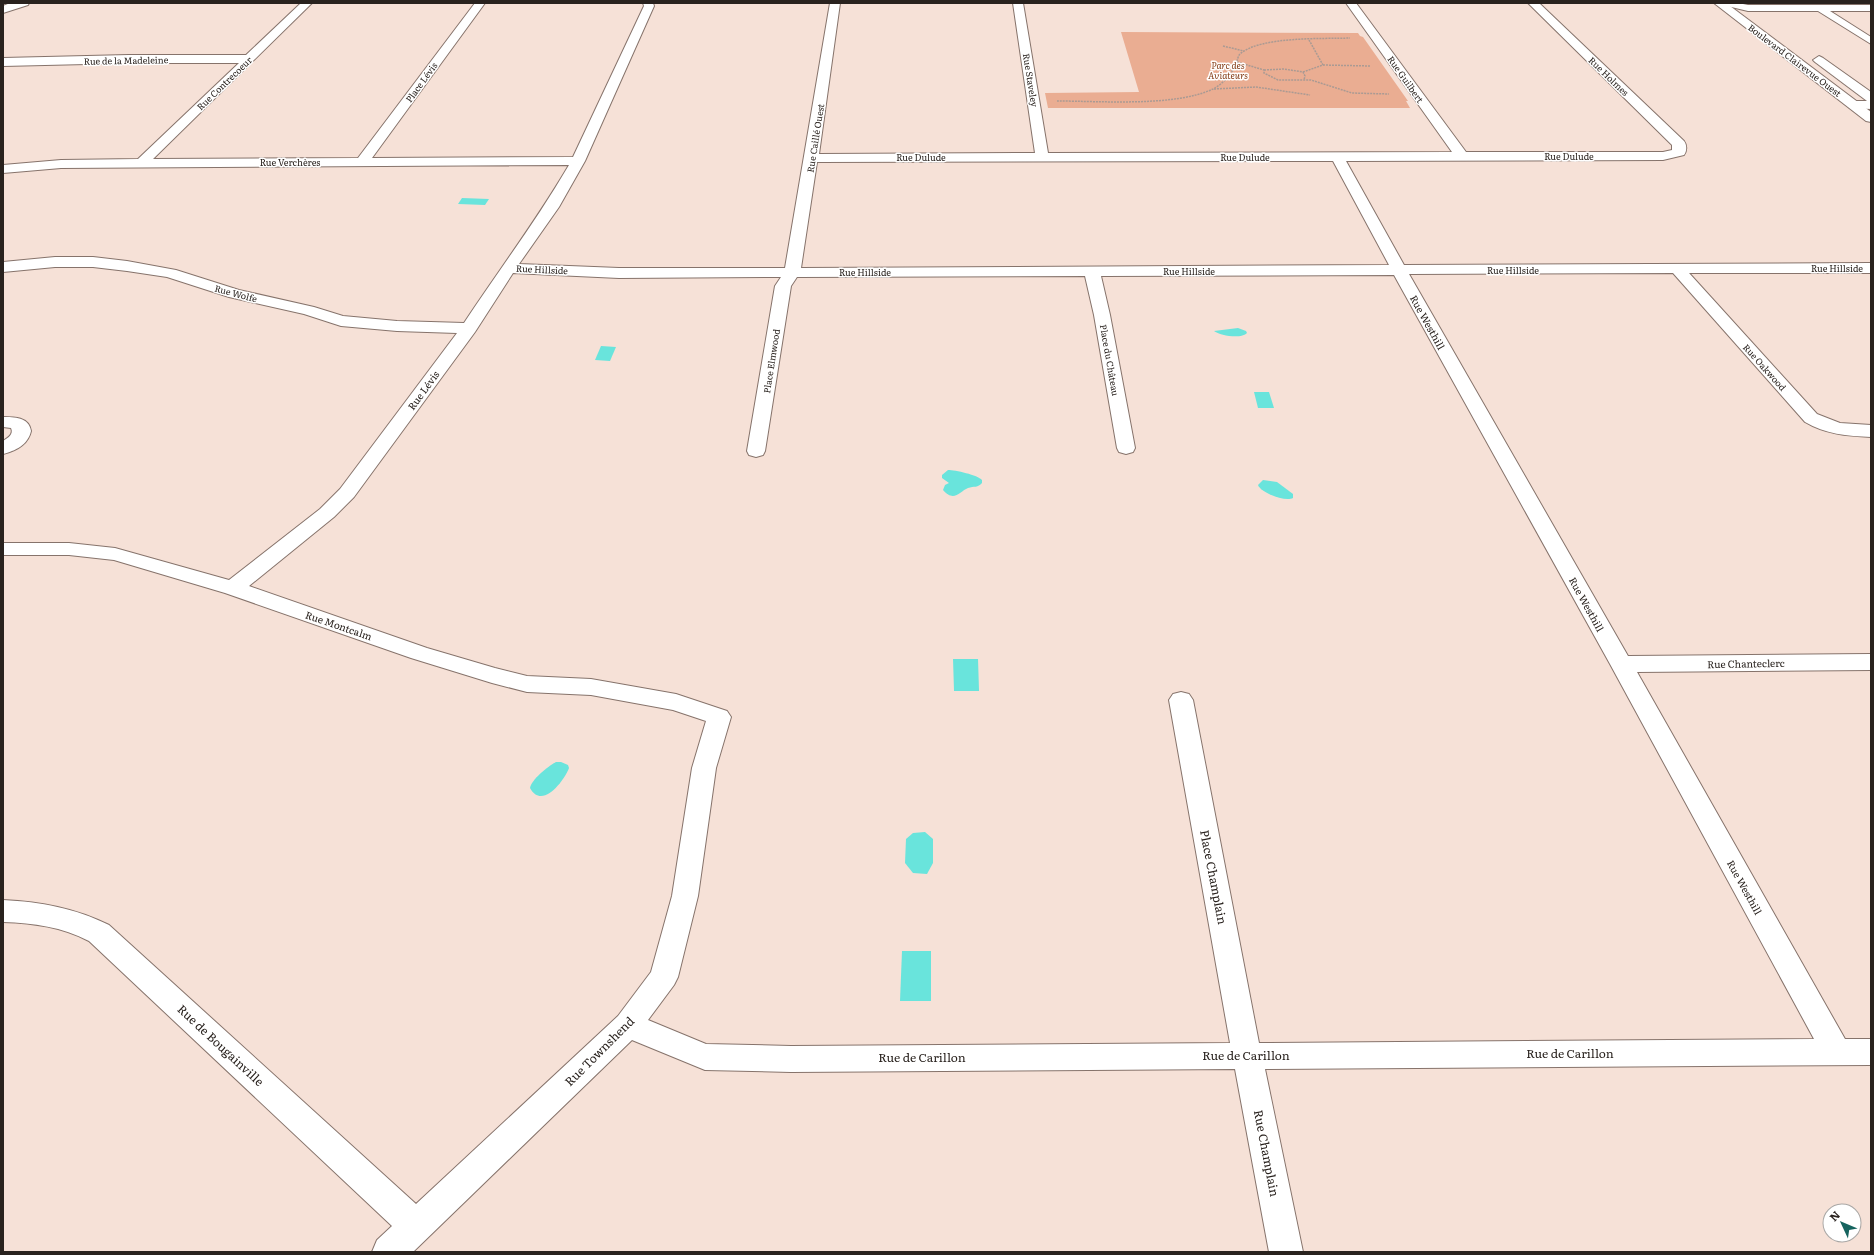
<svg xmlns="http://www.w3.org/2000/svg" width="1874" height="1255" font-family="Literata,serif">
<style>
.green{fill:#eaad92}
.water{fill:#69e4dc}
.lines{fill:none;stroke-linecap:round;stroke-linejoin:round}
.service-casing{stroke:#86736b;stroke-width:2}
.minor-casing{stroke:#86736b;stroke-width:2}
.tertiary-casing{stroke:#86736b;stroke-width:2}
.path{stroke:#aa9a93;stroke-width:1.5;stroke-dasharray:2 1;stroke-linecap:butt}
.service{fill:#fff;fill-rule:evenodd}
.minor{fill:#fff;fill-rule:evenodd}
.tertiary{fill:#fff;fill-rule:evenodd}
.labels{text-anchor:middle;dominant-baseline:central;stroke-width:3;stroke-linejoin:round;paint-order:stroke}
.far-street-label{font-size:9px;fill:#29221e;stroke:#fff}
.far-park-label{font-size:9px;font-style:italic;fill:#833a13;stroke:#fff}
.street-label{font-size:10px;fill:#29221e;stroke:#fff}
.near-street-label{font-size:12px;fill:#29221e;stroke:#fff}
</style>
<rect width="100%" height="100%" fill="#f6e1d7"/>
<polygon class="green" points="1121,32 1358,33 1360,36 1363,37 1408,101 1406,101 1410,108 1048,108 1045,93 1139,92"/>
<g class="water">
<polygon points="462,198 489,199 485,205 458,204"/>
<path d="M 1238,328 L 1246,331 L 1247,333 C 1242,339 1220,336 1214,331 Z"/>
<polygon points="601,346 616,347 610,361 595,360"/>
<polygon points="1254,392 1269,392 1274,408 1258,408"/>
<path d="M 948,470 C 955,470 978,475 982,480 L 982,483 C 978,488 974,486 968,488 C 960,491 954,503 943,490 L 945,485 L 949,483 L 942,478 L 942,475 Z"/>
<path d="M 1263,480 L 1277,482 L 1293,494 L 1293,498 C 1285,502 1261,493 1258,485 Z"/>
<polygon points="953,659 978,659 979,691 954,691"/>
<path d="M 556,762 L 561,762 L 568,765 L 569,768 C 564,781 542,810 530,788 C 531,780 548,766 556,762 Z"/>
<polygon points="925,832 933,839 933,863 927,874 913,873 905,863 906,839 913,833"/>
<polygon points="902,951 931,951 931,1001 900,1001"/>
</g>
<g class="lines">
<defs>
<polygon id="service" points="1721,3 1738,3 1748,5 1871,5 1871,11 1830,11 1871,37 1871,44 1818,11 1748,11 1723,5"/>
<g id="minor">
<polygon points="29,3 28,5 3,13 3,6 10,3"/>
<path d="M 301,3 L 312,3 L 153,159 L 358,158 L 475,3 L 485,3 L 372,158 L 573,157 L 644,6 L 643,3 L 653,3 L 654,6 L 585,161 L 559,207 L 519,264 L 619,268 L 785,268 L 830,3 L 840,3 L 819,154 L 1035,153 L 1013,3 L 1023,3 L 1048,153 L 1452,152 L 1346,3 L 1356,3 L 1466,152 L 1663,152 L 1672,150 L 1672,145 L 1528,3 L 1539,3 L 1684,141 C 1687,145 1687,151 1684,155 L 1663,160 L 1346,161 L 1404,265 L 1871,263 L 1871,273 L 1689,273 L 1817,414 L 1840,423 L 1871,425 L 1871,437 C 1847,436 1825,434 1805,422 L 1673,273 L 1409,274 L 1628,656 L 1871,654 L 1871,670 L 1637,672 L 1845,1039 L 1871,1039 L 1871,1065 L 1265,1069 L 1303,1252 L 1269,1252 L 1235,1069 L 791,1072 L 705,1070 L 632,1040 L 413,1252 L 372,1252 L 377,1240 L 392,1226 L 89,941 C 62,927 34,923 3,922 L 3,900 C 41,902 75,908 109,925 L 416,1204 L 618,1016 L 651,972 L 672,896 L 692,768 L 706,721 L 673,710 L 591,695 L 527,692 L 492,683 L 411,658 L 225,593 L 114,560 L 69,555 L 3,555 L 3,543 L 69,543 L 115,548 L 229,580 L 320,509 L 340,489 L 457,333 L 397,331 L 341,326 L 304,314 L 229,297 L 167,277 L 127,271 L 93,267 L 55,267 L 3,272 L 3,262 L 55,257 L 93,257 L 127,261 L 176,270 L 239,290 L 314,307 L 343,316 L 397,321 L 464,323 C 499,270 537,220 569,165 L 61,168 L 3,173 L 3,165 L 61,160 L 138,159 L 239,63 L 129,63 L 3,66 L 3,58 L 129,55 L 246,55 ZM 1333,161 L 1389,265 L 801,268 L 817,162 ZM 513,273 L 619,278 L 781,277 L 775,286 L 747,451 L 749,455 L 756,457 L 763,455 L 765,451 L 791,286 L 797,277 L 1085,276 L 1094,315 L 1117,448 L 1119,452 L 1126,454 L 1133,452 L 1135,448 L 1110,315 L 1101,276 L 1394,275 L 1610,664 L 1814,1039 L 1259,1043 L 1193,700 L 1189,694 L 1181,692 L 1173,694 L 1169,700 L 1230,1043 L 791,1046 L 706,1044 L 648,1020 L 674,985 L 678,977 L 698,896 L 716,768 L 731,717 L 727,711 L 676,694 L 591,679 L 527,676 L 495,668 L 427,648 L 249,586 L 334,517 L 354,497 L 475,332 Z"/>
<polygon points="1854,101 1871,101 1871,109 1850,108 1848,105 1850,102"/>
<path d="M 3,417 C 14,417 29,417 31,431 C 28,445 15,451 3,454 L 3,441 C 8,438 14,434 11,428 L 3,427 Z"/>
</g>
<g id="tertiary">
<polygon points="1714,3 1726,3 1871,112 1871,122 1866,121"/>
<polygon points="1819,56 1823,58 1871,92 1871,102 1867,101 1815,62 1813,60"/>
</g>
</defs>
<use href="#service" class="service-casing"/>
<use href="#minor" class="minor-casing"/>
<use href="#tertiary" class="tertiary-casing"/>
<g class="path">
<polyline points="1223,46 1244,51"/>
<polyline points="1237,62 1264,70 1264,73 1278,80 1311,80 1352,93 1389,94"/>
<polyline points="1323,65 1370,66"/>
<polyline points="1264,70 1284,69 1303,72 1305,76 1304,80"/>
<polyline points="1303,72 1323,65 1309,40"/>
<polyline points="1214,89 1256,87 1310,95"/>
<path d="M 1057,101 C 1100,101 1175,107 1213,89 C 1223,84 1231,74 1236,65 C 1237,61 1238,56 1240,54 C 1260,36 1324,39 1350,38"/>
</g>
<use href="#service" class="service"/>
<use href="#minor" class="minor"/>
<use href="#tertiary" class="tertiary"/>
</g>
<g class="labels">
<g class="far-street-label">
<text transform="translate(126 60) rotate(-1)">Rue de la Madeleine</text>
<text transform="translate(1795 60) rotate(37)">Boulevard Clairevue Ouest</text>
<text transform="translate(1609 76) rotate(44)">Rue Holmes</text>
<text transform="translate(1406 79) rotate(55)">Rue Guilbert</text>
<text transform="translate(1031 80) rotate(81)">Rue Staveley</text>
<text transform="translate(421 82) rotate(-54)">Place Lévis</text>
<text transform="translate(224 83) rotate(-44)">Rue Contrecoeur</text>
<text transform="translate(815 138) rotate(-81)">Rue Caillé Ouest</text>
<text x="1569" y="156">Rue Dulude</text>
<text x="921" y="157">Rue Dulude</text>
<text x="1245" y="157">Rue Dulude</text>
<text x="290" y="162">Rue Verchères</text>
<text x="1837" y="268">Rue Hillside</text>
<text transform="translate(542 269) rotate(3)">Rue Hillside</text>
<text x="1513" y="270">Rue Hillside</text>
<text x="1189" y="271">Rue Hillside</text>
<text x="865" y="272">Rue Hillside</text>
<text transform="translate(236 293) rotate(15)">Rue Wolfe</text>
<text transform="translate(1110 360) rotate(80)">Place du Château</text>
<text transform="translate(771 361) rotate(-81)">Place Elmwood</text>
<text transform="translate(1765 367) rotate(48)">Rue Oakwood</text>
</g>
<g class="far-park-label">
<text x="1228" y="65">Parc des<tspan x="1228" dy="10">Aviateurs</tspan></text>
</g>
<g class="street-label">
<text transform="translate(1428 322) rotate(61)">Rue Westhill</text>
<text transform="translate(423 390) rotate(-54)">Rue Lévis</text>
<text transform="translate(1587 604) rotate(61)">Rue Westhill</text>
<text transform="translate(339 625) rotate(19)">Rue Montcalm</text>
<text transform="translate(1746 663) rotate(-1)">Rue Chanteclerc</text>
<text transform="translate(1745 887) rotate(61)">Rue Westhill</text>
</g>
<g class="near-street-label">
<text transform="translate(1214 877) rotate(79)">Place Champlain</text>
<text transform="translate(221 1045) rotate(43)">Rue de Bougainville</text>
<text transform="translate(599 1051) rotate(-45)">Rue Townshend</text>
<text x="1570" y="1053">Rue de Carillon</text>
<text x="1246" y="1055">Rue de Carillon</text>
<text x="922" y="1057">Rue de Carillon</text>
<text transform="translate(1267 1153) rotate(79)">Rue Champlain</text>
</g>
</g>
<rect width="1874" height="1255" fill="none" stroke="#29221e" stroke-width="8"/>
<g transform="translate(1842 1223) rotate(314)"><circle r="19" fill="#ffffff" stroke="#a9a7a5"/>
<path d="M0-3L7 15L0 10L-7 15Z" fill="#16645f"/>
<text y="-6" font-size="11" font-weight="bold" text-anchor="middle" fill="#29221e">N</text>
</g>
</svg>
